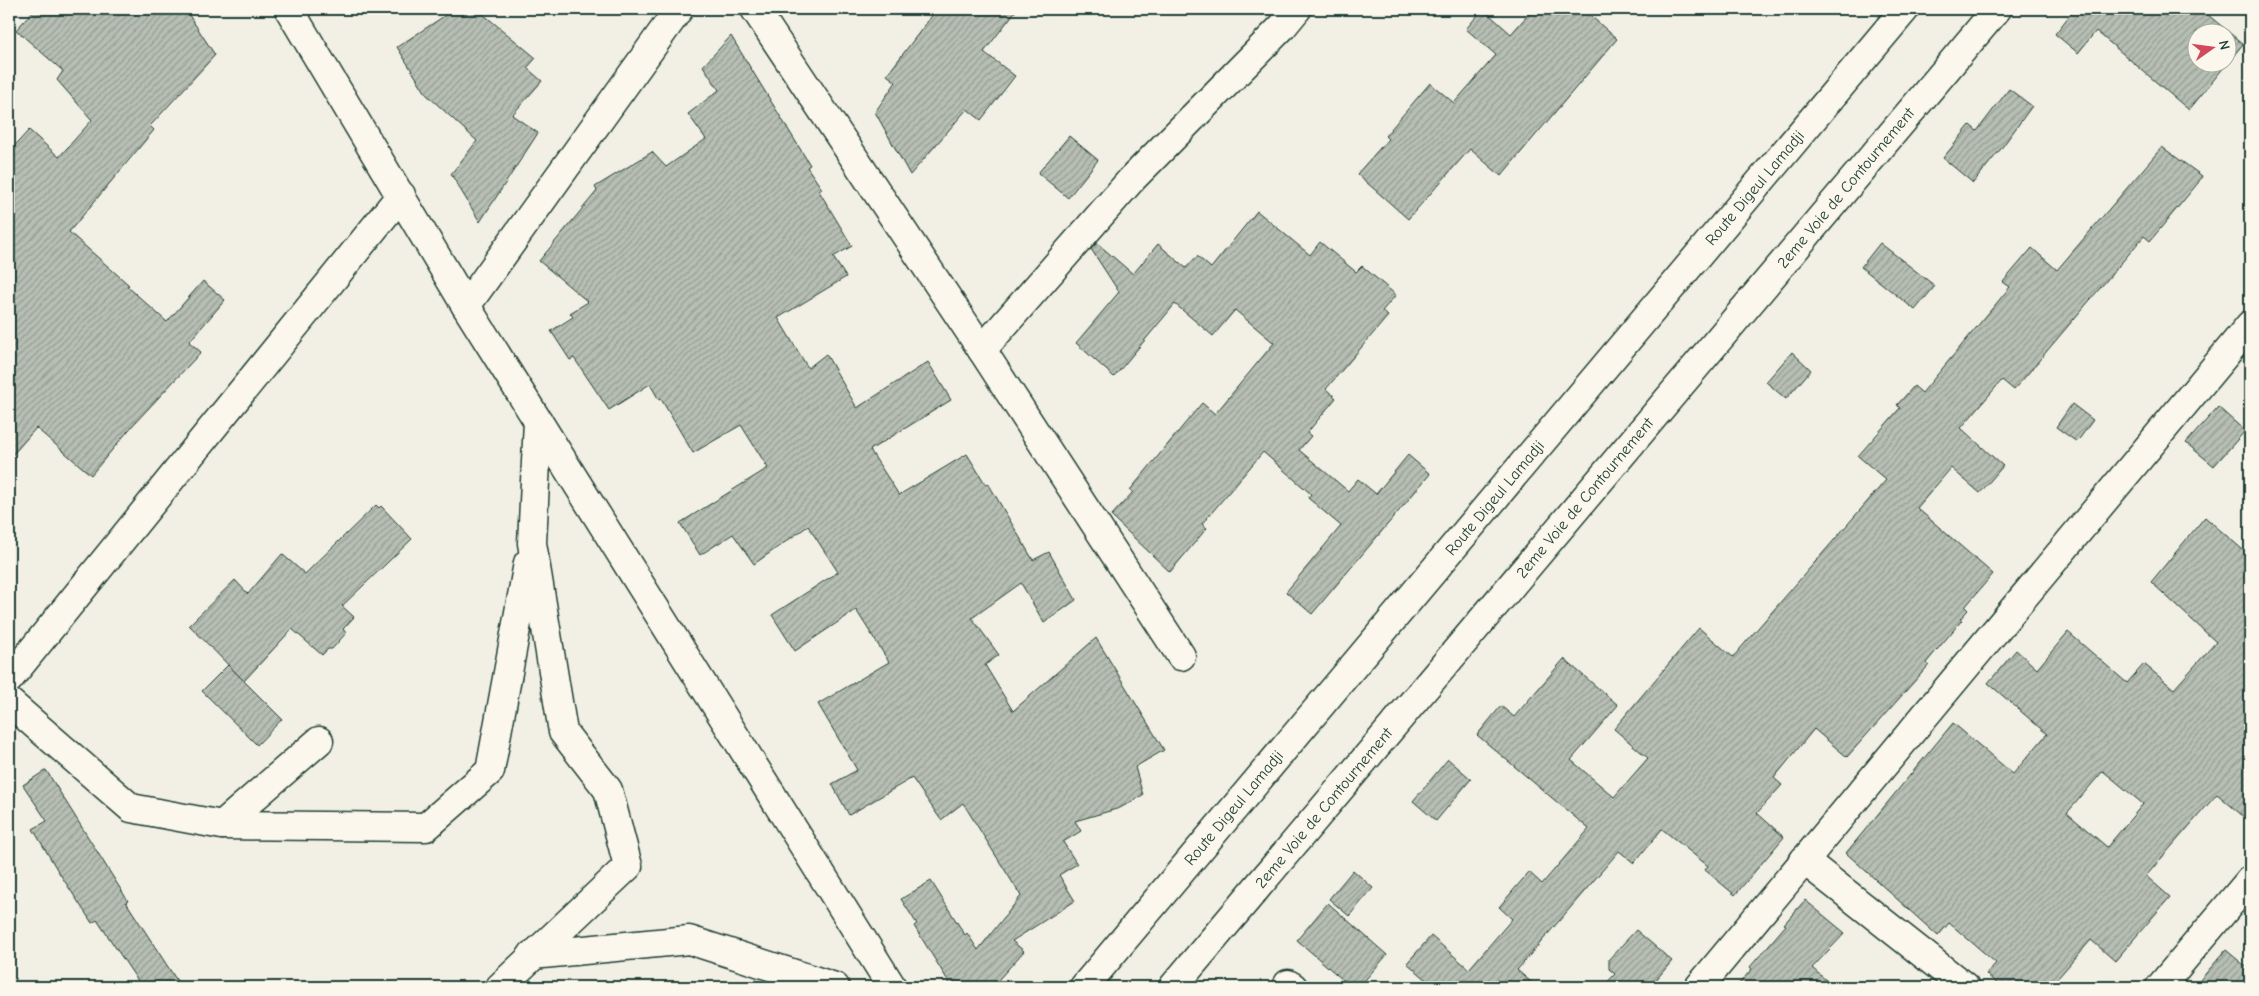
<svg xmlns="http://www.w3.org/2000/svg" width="2259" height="996" font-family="'Comic Neue',sans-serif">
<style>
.building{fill:url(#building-hatch);stroke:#1f3d34;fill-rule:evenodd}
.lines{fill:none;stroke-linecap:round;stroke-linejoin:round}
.street-casing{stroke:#1f3d34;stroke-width:31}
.secondary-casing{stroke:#1f3d34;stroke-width:31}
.street{stroke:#fbf7ec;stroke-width:28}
.secondary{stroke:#fbf7ec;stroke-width:28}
.labels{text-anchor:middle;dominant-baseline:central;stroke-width:4.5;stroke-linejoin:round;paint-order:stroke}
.street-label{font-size:16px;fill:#1f3d34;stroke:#fbf7ec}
</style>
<defs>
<pattern id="building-hatch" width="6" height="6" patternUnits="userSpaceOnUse" patternTransform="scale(1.25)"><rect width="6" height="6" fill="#b7beb3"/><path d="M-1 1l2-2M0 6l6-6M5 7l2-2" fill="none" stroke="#949c92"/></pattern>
</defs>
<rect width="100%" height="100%" fill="#f2f0e5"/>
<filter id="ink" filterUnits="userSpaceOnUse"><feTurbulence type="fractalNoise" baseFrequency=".02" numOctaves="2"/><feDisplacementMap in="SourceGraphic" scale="10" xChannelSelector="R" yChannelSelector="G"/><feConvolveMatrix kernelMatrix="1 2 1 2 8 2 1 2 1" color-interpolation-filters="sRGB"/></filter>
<g filter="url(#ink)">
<g class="building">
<polygon points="35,9 185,9 215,55 150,126 154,130 69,232 129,285 127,286 167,322 203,281 225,300 189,342 201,352 133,425 91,475 36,428 9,459 9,152 29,130 59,157 92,120 57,80 63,71 16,30"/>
<polygon points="455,9 477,9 536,58 527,68 542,81 512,115 538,133 480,222 451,174 477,141 427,95 397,47"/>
<polygon points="937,9 1017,9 984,52 1015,76 981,120 967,109 910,175 875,112 896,82 887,75"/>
<polygon points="1483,9 1511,34 1533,9 1583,9 1617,39 1501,176 1470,149 1408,219 1357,174 1388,139 1385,136 1430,83 1454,103 1496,55 1466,29"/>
<path d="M 2070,9 L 2201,9 L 2243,44 L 2189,110 L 2096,31 L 2078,53 L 2055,34 L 2073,11 ZM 2196,32 L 2226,32 L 2226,62 L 2196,62 Z"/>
<polygon points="731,36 810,165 807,167 822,189 819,191 852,246 833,257 846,277 778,318 808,368 826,354 857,408 928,362 951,400 870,450 899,495 967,454 986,485 988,483 1033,560 1049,552 1076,600 1044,623 1021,583 972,618 999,655 985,665 1013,711 1096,638 1164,750 1135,767 1143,795 1120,808 1075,821 1081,831 1063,842 1077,864 1059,875 1075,901 1012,941 1024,951 992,987 952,987 914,926 917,924 901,899 931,881 965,935 967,933 978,950 1021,896 963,803 941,820 912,778 849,815 832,784 857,770 818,704 889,662 856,610 795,651 772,615 838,572 808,526 754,564 733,534 700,555 680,523 768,468 741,425 693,453 661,399 659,400 650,384 609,410 574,358 570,360 551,331 573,317 570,313 588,302 539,261 597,191 595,187 652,152 666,167 706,139 688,114 719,90 703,66"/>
<polygon points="2009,89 2032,106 2000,150 1973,183 1943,158 1970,125 1977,131"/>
<polygon points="1069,136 1098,160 1068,198 1038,173"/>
<polygon points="2162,147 2202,176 2198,183 2150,241 2144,236 2014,390 2002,380 1961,428 2003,466 1980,493 1951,468 1917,508 1993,574 1965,607 1968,610 1960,619 1962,620 1926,663 1929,665 1847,757 1814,729 1774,778 1782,785 1757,813 1784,837 1735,895 1705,870 1708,866 1662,829 1634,863 1619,851 1517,970 1537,987 1435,987 1407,963 1431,936 1469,969 1512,919 1499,907 1529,872 1542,884 1589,829 1477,735 1501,706 1514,717 1564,659 1618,705 1571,760 1614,797 1648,758 1614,729 1660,674 1699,628 1733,657 1886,480 1858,456 1900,408 1897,405 1914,386 1922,393 2010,287 2003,282 2032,248 2057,270"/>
<polygon points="1257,211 1310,255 1320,242 1356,272 1362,266 1396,295 1382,311 1388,316 1326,389 1336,398 1307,433 1311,436 1299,450 1348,491 1358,479 1376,494 1408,455 1430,474 1312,614 1286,592 1341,526 1308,498 1311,494 1263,452 1202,524 1207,528 1170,572 1111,516 1133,492 1130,490 1202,403 1215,414 1274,343 1235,310 1213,336 1175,304 1114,377 1076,343 1119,292 1091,249 1097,243 1133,274 1158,244 1186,268 1197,256 1211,268"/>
<polygon points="1880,243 1935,286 1915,310 1861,267"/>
<polygon points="1792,352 1811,370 1786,399 1766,382"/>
<polygon points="2072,404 2093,420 2077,442 2056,427"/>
<polygon points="2218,407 2245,431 2214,466 2186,443"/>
<polygon points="376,505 379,508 381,506 412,539 342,606 354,617 343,629 346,633 332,649 328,649 322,655 292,629 244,681 282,719 257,745 202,691 228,665 243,680 189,625 235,580 248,594 282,554 305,574"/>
<path d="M 2205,517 L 2250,556 L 2250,822 L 2217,794 L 2146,876 L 2170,897 L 2115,961 L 2091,940 L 2050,987 L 2001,987 L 1986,974 L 1996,963 L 1949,923 L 1938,936 L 1846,853 L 1953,723 L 2013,774 L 2047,734 L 1988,683 L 2016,650 L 2037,669 L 2068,632 L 2127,683 L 2144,664 L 2174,689 L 2216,642 L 2151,582 ZM 2103,771 L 2143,804 L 2107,847 L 2067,813 Z"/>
<polygon points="1448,759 1471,779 1436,821 1413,801"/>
<polygon points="46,770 128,901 126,902 181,987 142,987 97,920 92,923 58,871 33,829 47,821 23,785"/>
<polygon points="1353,870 1373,888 1349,916 1329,899"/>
<polygon points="1805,900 1845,933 1812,968 1834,987 1736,987 1752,969 1750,967 1786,925 1784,924"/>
<polygon points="1328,903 1387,955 1359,987 1351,987 1297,940"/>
<polygon points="1636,930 1672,961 1650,987 1603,987 1615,974 1609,969 1609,959"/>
<polygon points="2226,950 2250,970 2250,987 2194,987"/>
</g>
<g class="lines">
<defs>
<g id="street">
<polyline points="289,9 466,306 892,987"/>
<polyline points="755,9 982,350 1181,656"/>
<polyline points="466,306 679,9"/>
<polyline points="982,350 1131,180 1283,26 1297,9"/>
<polyline points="9,679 401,195"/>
<polyline points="9,702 131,808 222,825 319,741"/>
<polyline points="222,825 426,827 490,771 528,563"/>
<polyline points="1804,860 1965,987"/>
<polyline points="532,955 689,940 835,987"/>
<polyline points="1288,984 1293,987"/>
<polyline points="500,987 628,866 608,790 563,732 532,543 538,421"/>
<polyline points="1699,987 2250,325"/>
<polyline points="2160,987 2250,880"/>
</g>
<g id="secondary">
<polyline points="1084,987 1905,9"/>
<polyline points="1173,987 1997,9"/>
</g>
</defs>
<use href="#street" class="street-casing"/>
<use href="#secondary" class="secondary-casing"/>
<use href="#street" class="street"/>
<use href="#secondary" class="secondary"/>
</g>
</g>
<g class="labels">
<g class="street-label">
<text transform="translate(1755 188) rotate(-50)">Route Digeul Lamadji</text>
<text transform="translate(1846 188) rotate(-50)">2eme Voie de Contournement</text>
<text transform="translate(1495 498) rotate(-50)">Route Digeul Lamadji</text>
<text transform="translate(1585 498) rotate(-50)">2eme Voie de Contournement</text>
<text transform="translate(1234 808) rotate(-50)">Route Digeul Lamadji</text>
<text transform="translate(1324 808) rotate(-50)">2eme Voie de Contournement</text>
</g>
</g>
<rect width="2259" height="996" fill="none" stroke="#fbf7ec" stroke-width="30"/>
<rect x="15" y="15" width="2229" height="966" fill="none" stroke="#1f3d34" stroke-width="2" filter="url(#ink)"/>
<g transform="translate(2212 48) rotate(76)"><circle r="24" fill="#fbf7ec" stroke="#a3ada2"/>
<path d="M0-4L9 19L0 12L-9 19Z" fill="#d1495b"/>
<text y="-8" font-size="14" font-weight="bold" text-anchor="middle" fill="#1f3d34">N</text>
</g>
</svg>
